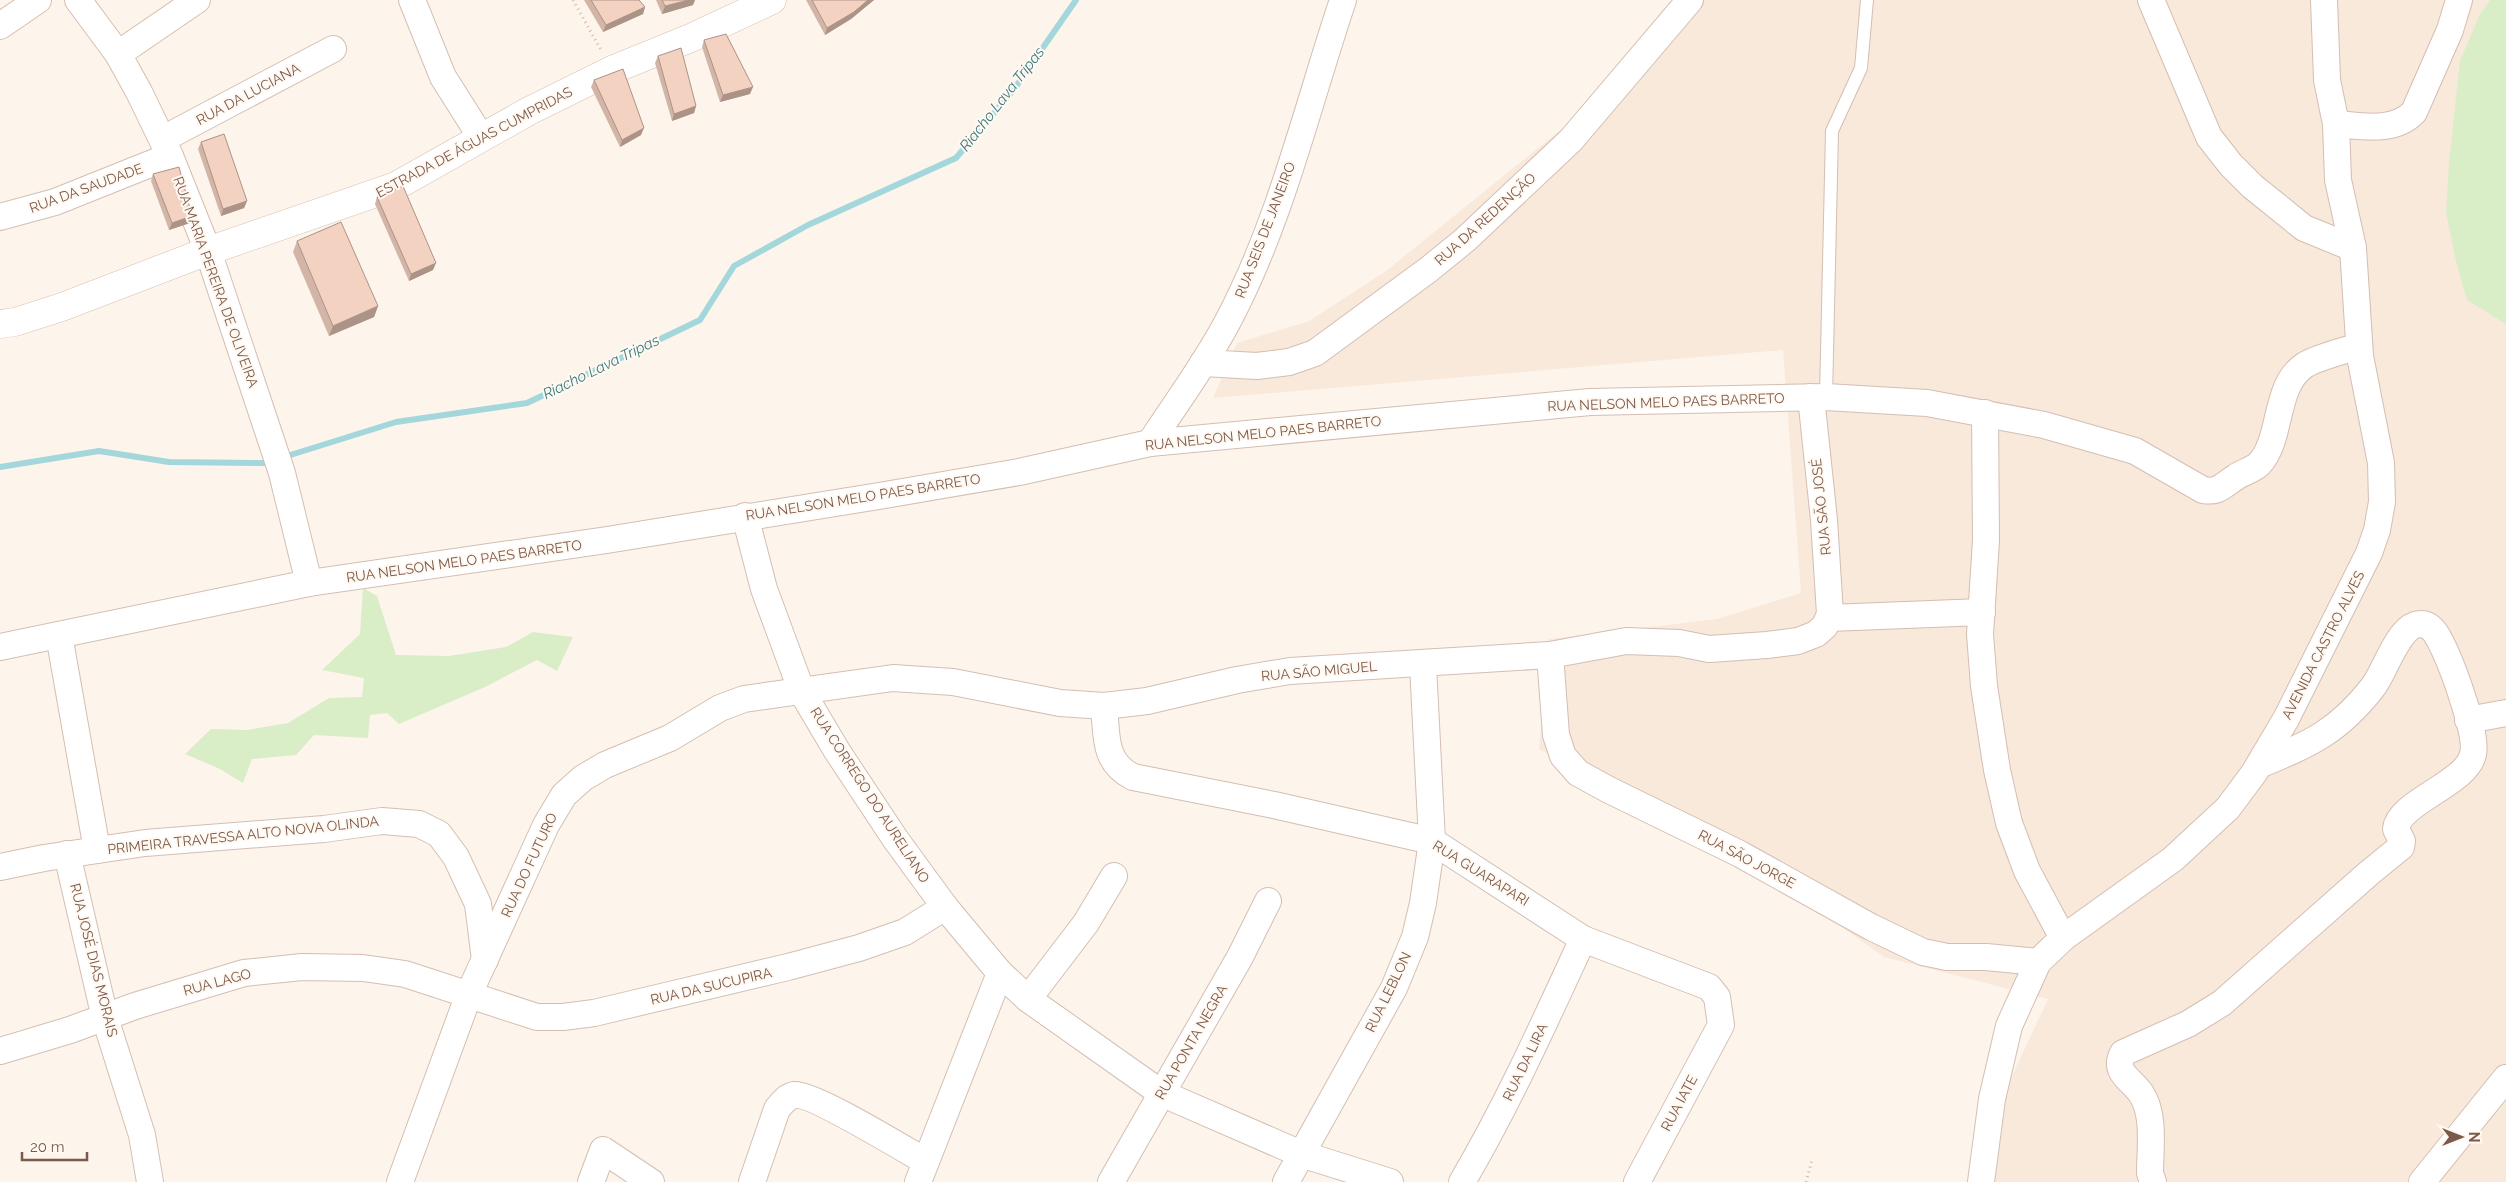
<svg xmlns="http://www.w3.org/2000/svg" width="2506" height="1182" font-family="Raleway,sans-serif">
<style>
.residential{fill:#f8e9db}
.green{fill:#d9edc7}
.lines{fill:none;stroke-linecap:round;stroke-linejoin:round}
.stream{stroke:#a3d7db;stroke-width:6}
.service-casing{stroke:#d4beb2;stroke-width:14}
.minor-casing{stroke:#d4beb2;stroke-width:28}
.secondary-casing{stroke:#d9bfb1;stroke-width:29}
.path{stroke:#dab4a3;stroke-width:3;stroke-dasharray:1 4;stroke-linecap:butt}
.service{stroke:#fff;stroke-width:12}
.minor{stroke:#fff;stroke-width:26}
.secondary{stroke:#fff;stroke-width:28}
.wall{fill:#d2b5a6}
.shaded-wall{fill:#ab9387}
.building{fill:#f4d2c1;stroke:#ab9387}
.labels{text-anchor:middle;dominant-baseline:central;stroke-width:4;stroke-linejoin:round;paint-order:stroke}
.street-label{font-size:14px;fill:#7b594b;stroke:#fff9f2}
.water-label{font-size:15px;font-style:italic;fill:#3d7a80;stroke:#fff9f2}
</style>
<rect width="100%" height="100%" fill="#fdf5eb"/>
<polygon class="residential" points="1688,0 2506,0 2506,1182 1987,1182 1996,1110 2048,999 1884,957 1762,870 1539,749 1549,639 1717,619 1801,593 1783,350 1213,398 1237,343 1309,321 1386,271 1595,102"/>
<g class="green">
<polygon points="2490,0 2506,0 2506,324 2467,300 2456,261 2446,212 2449,163 2460,61 2480,14"/>
<polygon points="363,588 377,596 396,655 449,656 506,647 533,632 573,637 557,671 537,660 485,687 399,724 387,713 370,715 368,738 314,735 296,755 252,759 243,783 220,769 185,754 211,729 247,730 288,723 329,698 362,697 364,678 322,670 360,634"/>
</g>
<g class="lines">
<g class="stream">
<polyline points="284,457 396,422 527,403 700,320 734,266 808,225 956,158 1015,88 1076,0"/>
<polyline points="0,467 99,451 169,462 266,463 272,461"/>
</g>
<defs>
<polyline id="service" points="1826,397 1832,131 1861,68 1867,0"/>
<g id="minor">
<polyline points="78,0 118,54 139,92 170,156 208,251 282,473 309,583"/>
<polyline points="412,0 443,77 481,137"/>
<polyline points="2151,0 2209,137 2231,165 2252,186 2304,228 2353,248"/>
<polyline points="0,26 38,0"/>
<polyline points="118,54 197,0"/>
<path d="M 2336,124 C 2362,126 2394,133 2414,112 L 2450,30 L 2459,0"/>
<polyline points="163,139 333,49"/>
<polyline points="0,217 55,202 170,156"/>
<polyline points="1203,363 1257,366 1289,362 1315,353 1428,270 1465,240 1571,140 1690,0"/>
<polyline points="1985,413 1986,540 1980,634 1984,686 1997,770 2009,823 2027,871 2063,938"/>
<path d="M 1150,443 C 1176,403 1206,363 1228,321 C 1281,221 1307,107 1343,0"/>
<polyline points="745,516 764,589 802,692 837,751 896,840 945,907 1000,973 1028,999 1161,1093 1301,1154 1390,1182"/>
<polyline points="1829,618 1982,612"/>
<polyline points="59,635 97,850"/>
<path d="M 0,647 L 309,583 L 607,540 L 879,496 L 1019,472 L 1150,443 L 1590,402 L 1826,397 L 1927,403 L 2044,425 L 2135,451 L 2203,490 C 2219,493 2223,485 2236,477 C 2243,472 2253,470 2259,464 C 2283,439 2273,386 2305,365 C 2318,357 2344,351 2359,346"/>
<polyline points="1550,655 1556,735 1563,756 1578,773 1609,790 1740,854 1871,927 1923,952 1947,957 1986,957 2038,962"/>
<path d="M 1104,706 C 1107,736 1103,762 1133,777 L 1274,805 L 1432,841 L 1583,939 L 1709,987 L 1717,997 L 1721,1025 L 1637,1182"/>
<polyline points="2468,720 2506,713"/>
<polyline points="67,854 105,1018 142,1135 150,1182"/>
<polyline points="0,867 44,858 145,843 324,829 382,821 419,824 439,834 456,857 478,904 485,960"/>
<polyline points="1028,999 1086,923 1114,876"/>
<polyline points="0,1051 70,1030 135,1006 244,973 302,967 363,968 405,974 537,1017 563,1017 594,1013 788,967 859,948 905,932 945,907"/>
<polyline points="400,1182 469,994 546,825 564,795 583,778 605,765 670,738 720,708 744,699 893,678 953,682 1060,703 1104,706 1147,701 1237,680 1290,671 1550,655 1626,641 1679,643 1709,649 1767,645 1798,641 1816,634 1825,626 1830,614 1824,520 1811,397"/>
<polyline points="591,1182 603,1150 651,1182"/>
<path d="M 752,1182 L 777,1109 C 782,1103 787,1096 795,1095 C 812,1093 904,1149 925,1161"/>
<polyline points="918,1182 1000,973"/>
<polyline points="1111,1182 1240,957 1268,901"/>
<polyline points="1286,1182 1394,988 1415,937 1423,903 1432,841 1423,665"/>
<path d="M 1462,1182 C 1508,1104 1545,1021 1583,939"/>
<polyline points="1981,1182 1992,1099 2009,1026 2038,962 2063,938 2173,859 2228,808 2254,773 2286,719 2369,553 2377,530 2382,502 2381,463 2360,356 2353,248 2338,180 2336,124 2327,80 2324,0"/>
<path d="M 2153,1182 L 2150,1173 C 2150,1149 2155,1116 2142,1095 C 2133,1080 2112,1073 2123,1053 L 2188,1024 L 2222,1003 L 2369,873 L 2401,847 L 2402,841 L 2396,829 C 2398,802 2467,784 2473,754 C 2478,735 2453,668 2444,649 C 2438,637 2432,620 2415,625 C 2397,631 2385,671 2373,687 C 2338,732 2310,744 2259,765"/>
<polyline points="2422,1182 2506,1078"/>
</g>
<polyline id="secondary" points="0,324 15,322 62,307 208,251 396,186 529,111 612,70 693,37 772,0"/>
</defs>
<use href="#service" class="service-casing"/>
<use href="#minor" class="minor-casing"/>
<use href="#secondary" class="secondary-casing"/>
<g class="path">
<polyline points="573,0 601,50"/>
<polyline points="1806,1182 1812,1160"/>
</g>
<use href="#service" class="service"/>
<use href="#minor" class="minor"/>
<use href="#secondary" class="secondary"/>
</g>
<g class="wall">
<polygon points="584,0 639,0 645,7 643,14 603,32"/>
<polygon points="656,0 695,0 693,5 662,14"/>
<polygon points="806,0 874,0 851,19 825,35"/>
<polygon points="704,40 750,94 720,102 702,47"/>
<polygon points="658,56 696,106 694,113 672,121 655,63"/>
<polygon points="594,80 641,135 620,147 591,87"/>
<polygon points="201,142 247,201 244,208 221,216 198,149"/>
<polygon points="153,174 190,223 169,230 151,181"/>
<polygon points="377,197 433,270 409,281 375,204"/>
<polygon points="297,241 378,306 374,317 329,336 293,252"/>
</g>
<g class="shaded-wall">
<polygon points="689,0 695,0 693,5 662,14 665,6"/>
<polygon points="868,0 874,0 851,19 825,35 827,28"/>
<polygon points="645,7 643,14 603,32 606,25"/>
<polygon points="753,87 750,94 720,102 723,95"/>
<polygon points="696,106 694,113 672,121 674,114"/>
<polygon points="644,128 641,135 620,147 622,140"/>
<polygon points="247,201 244,208 221,216 223,209"/>
<polygon points="192,216 190,223 169,230 172,223"/>
<polygon points="436,263 433,270 409,281 411,274"/>
<polygon points="378,306 374,317 329,336 333,326"/>
</g>
<g class="building">
<polygon points="591,0 639,0 645,7 606,25"/>
<polygon points="662,0 689,0 665,6"/>
<polygon points="812,0 868,0 854,12 827,28"/>
<polygon points="726,34 753,87 723,95 704,40"/>
<polygon points="681,48 696,106 674,114 658,56"/>
<polygon points="623,69 644,128 622,140 594,80"/>
<polygon points="224,134 247,201 223,209 201,142"/>
<polygon points="179,167 192,216 172,223 153,174"/>
<polygon points="403,186 436,263 411,274 377,197"/>
<polygon points="341,222 378,306 333,326 297,241"/>
</g>
<g class="labels">
<g class="street-label">
<text transform="translate(248 94) rotate(-28)">RUA DA LUCIANA</text>
<text transform="translate(474 142) rotate(-28)">ESTRADA DE ÁGUAS CUMPRIDAS</text>
<text transform="translate(86 188) rotate(-20)">RUA DA SAUDADE</text>
<text transform="translate(1485 219) rotate(-42)">RUA DA REDENÇÃO</text>
<text transform="translate(1265 230) rotate(-69)">RUA SEIS DE JANEIRO</text>
<text transform="translate(216 282) rotate(70)">RUA MARIA PEREIRA DE OLIVEIRA</text>
<text transform="translate(1666 402) rotate(-2)">RUA NELSON MELO PAES BARRETO</text>
<text transform="translate(1263 433) rotate(-6)">RUA NELSON MELO PAES BARRETO</text>
<text transform="translate(863 497) rotate(-9)">RUA NELSON MELO PAES BARRETO</text>
<text transform="translate(1821 507) rotate(-96)">RUA SÃO JOSÉ</text>
<text transform="translate(464 561) rotate(-8)">RUA NELSON MELO PAES BARRETO</text>
<text transform="translate(2323 645) rotate(-63)">AVENIDA CASTRO ALVES</text>
<text transform="translate(1319 671) rotate(-5)">RUA SÃO MIGUEL</text>
<text transform="translate(870 795) rotate(57)">RUA CORREGO DO AURELIANO</text>
<text transform="translate(243 835) rotate(-6)">PRIMEIRA TRAVESSA ALTO NOVA OLINDA</text>
<text transform="translate(1747 859) rotate(28)">RUA SÃO JORGE</text>
<text transform="translate(529 865) rotate(-65)">RUA DO FUTURO</text>
<text transform="translate(1481 873) rotate(32)">RUA GUARAPARI</text>
<text transform="translate(94 960) rotate(76)">RUA JOSÉ DIAS MORAIS</text>
<text transform="translate(217 982) rotate(-15)">RUA LAGO</text>
<text transform="translate(711 986) rotate(-13)">RUA DA SUCUPIRA</text>
<text transform="translate(1388 992) rotate(-64)">RUA LEBLON</text>
<text transform="translate(1191 1042) rotate(-60)">RUA PONTA NEGRA</text>
<text transform="translate(1525 1062) rotate(-64)">RUA DA LIRA</text>
<text transform="translate(1679 1103) rotate(-62)">RUA IATE</text>
</g>
<g class="water-label">
<text transform="translate(1002 99) rotate(-52)">Riacho Lava Tripas</text>
<text transform="translate(601 367) rotate(-26)">Riacho Lava Tripas</text>
</g>
</g>
<g transform="translate(2461 1137) rotate(90)" stroke="#fff9f2" stroke-width="4" paint-order="stroke">
<path d="M0-4L9 19L0 12L-9 19Z" fill="#7b594b"/>
<text y="-8" font-size="14" font-weight="bold" text-anchor="middle" fill="#7b594b">N</text>
</g>
<path d="M22 1152v8h65v-8" fill="none" stroke="#7b594b" stroke-width="2.5"/>
<text x="30" y="1152" font-size="15" fill="#7b594b" stroke="#fff9f2" stroke-width="4" paint-order="stroke">20 m</text>
</svg>
